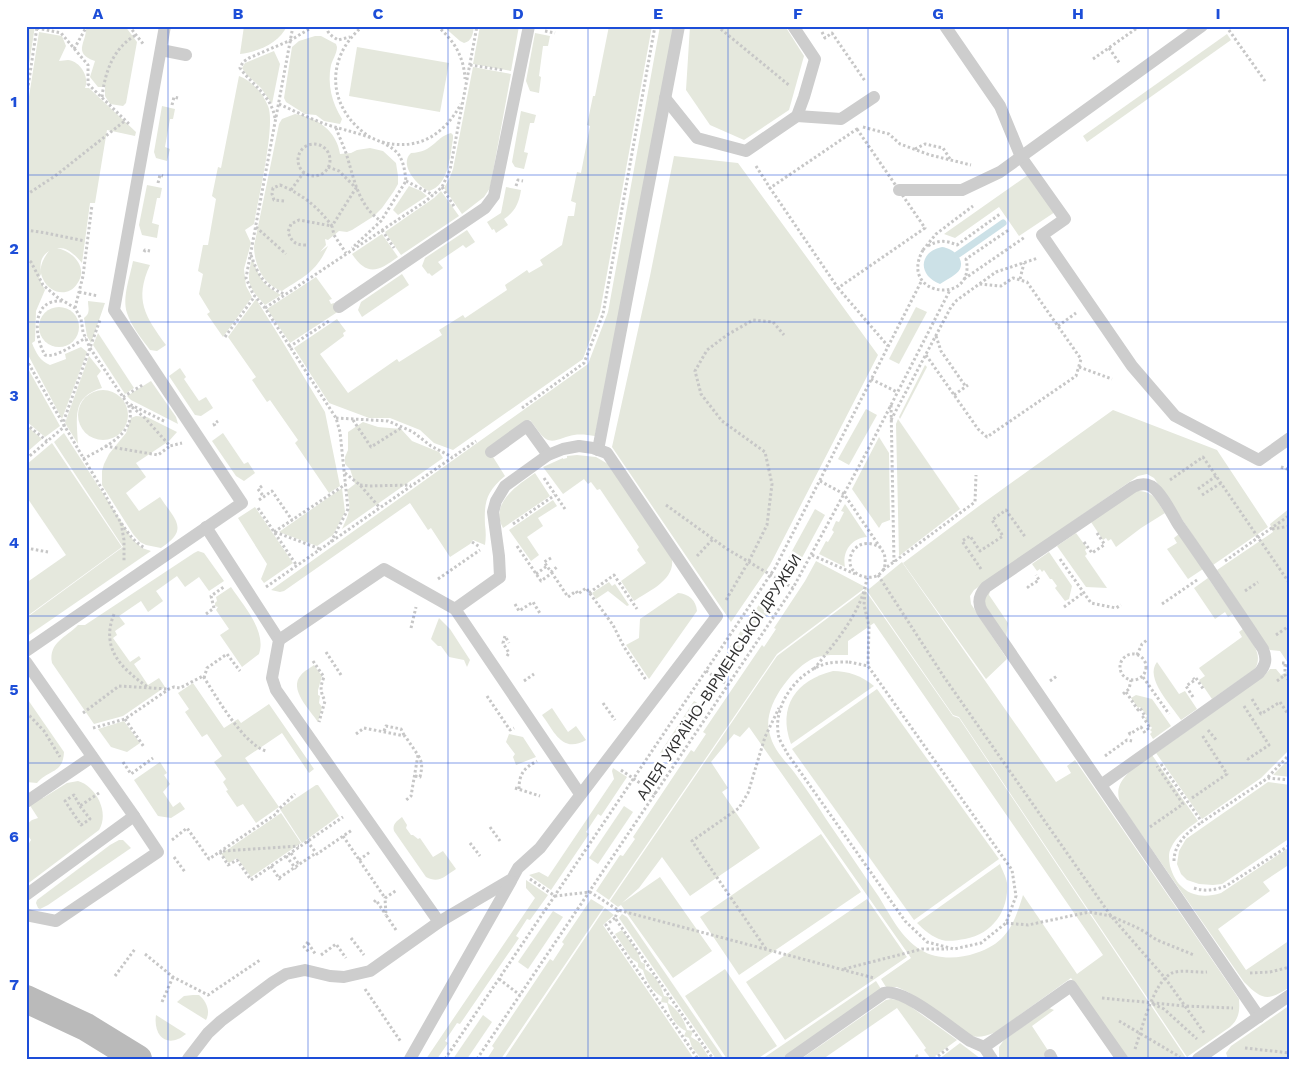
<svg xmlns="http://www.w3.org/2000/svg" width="1316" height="1085" font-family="'Work Sans',sans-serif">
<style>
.green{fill:#e5e8dd;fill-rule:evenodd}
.water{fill:#cce1e7}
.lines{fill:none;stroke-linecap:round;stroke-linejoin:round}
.stream{stroke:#cce1e7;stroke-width:7}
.path{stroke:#c7c7c7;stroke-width:3;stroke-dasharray:2.5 2.5;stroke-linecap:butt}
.service{stroke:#cdcdcd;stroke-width:12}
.secondary{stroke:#bababa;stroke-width:28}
.grid{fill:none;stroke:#1d4ed8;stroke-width:1;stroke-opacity:0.55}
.labels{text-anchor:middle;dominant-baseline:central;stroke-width:5;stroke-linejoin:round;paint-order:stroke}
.street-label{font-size:15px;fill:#303030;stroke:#fff}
.neatline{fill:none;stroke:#1d4ed8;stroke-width:2}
.grid-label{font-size:16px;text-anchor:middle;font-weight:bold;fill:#1d4ed8}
</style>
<rect width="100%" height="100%" fill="#fff"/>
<g class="green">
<polygon points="26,26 35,26 26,84"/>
<path d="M 86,26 L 125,26 L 137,42 L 126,103 L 123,106 L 110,104 L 105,96 L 105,87 L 98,87 L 90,77 L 95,61 C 71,53 88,41 86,26 Z"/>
<path d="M 244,26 L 287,26 C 279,43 258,52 240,54 Z"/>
<path d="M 443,26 L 474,26 C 473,34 472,41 464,43 L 460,41 Z"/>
<polygon points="480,26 519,26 511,71 473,64"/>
<polygon points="609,26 652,26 600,312 583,359 453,450 434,443 420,430 390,418 369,418 329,403 294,348 337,319 346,331 343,333 344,336 320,354 348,393 397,359 399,362 442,335 439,330 463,315 465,318 507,290 505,285 527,270 529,273 543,265 540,260 562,245 568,216 574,216 576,203 571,201 577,172 581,173 590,126 587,125 593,96 595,96"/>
<path d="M 660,26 L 675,26 L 595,436 C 588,435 581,434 574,435 C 565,436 554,444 546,439 C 540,435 535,426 530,420 L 488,449 L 505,476 C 486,492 484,502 485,525 C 486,532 486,538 485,545 L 473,540 L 470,544 L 450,557 L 431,528 L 428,530 L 410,503 L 284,591 L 280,592 L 271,590 L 588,364 L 608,312 Z"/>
<polygon points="690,26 785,26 804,56 789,110 744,140 710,125 686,90"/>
<path d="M 39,32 L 62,36 L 66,46 L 59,61 C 62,61 65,60 68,60 C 80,61 90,77 85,88 L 89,88 L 136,132 L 135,136 L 107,130 L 95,203 L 90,203 L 82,263 C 75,255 68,247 57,248 C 73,251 89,268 77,284 C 68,298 49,293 43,279 C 38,269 42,260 49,251 C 40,257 40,264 41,274 L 39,278 L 45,290 L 36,311 L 35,341 L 32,343 C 36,353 40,361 50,365 L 66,359 L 65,354 L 81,347 L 87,352 L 62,419 L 26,351 L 26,116 Z"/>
<polygon points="535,33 550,36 548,46 543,46 539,76 541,77 539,93 530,91 526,81"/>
<polygon points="1227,34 1231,40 1087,142 1083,136"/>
<path d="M 315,36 L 321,36 L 336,44 L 337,47 C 337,53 333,59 331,65 C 327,84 332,103 342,119 L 340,124 L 324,121 L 316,115 L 305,114 L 286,102 L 284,98 L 292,47 L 299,41 Z"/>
<polygon points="357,47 449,63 440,112 349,96"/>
<polygon points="274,51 280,64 272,104 261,88 247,75 242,68 245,63"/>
<polygon points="473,67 511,74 490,188 484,197 462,214 444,188 450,177 453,169"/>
<path d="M 239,76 C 252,81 263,93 268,106 C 276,124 258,201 254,224 L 245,230 L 251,243 L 244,269 L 246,286 L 252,297 L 223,337 L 207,314 L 210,312 L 199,294 L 203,274 L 198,271 L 203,245 L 208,245 L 216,199 L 212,196 L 218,167 L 221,168 Z"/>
<polygon points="162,106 175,109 173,119 170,119 165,147 170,149 167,161 156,158 154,152"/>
<polygon points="521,111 536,115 534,123 530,123 524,152 528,153 524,169 515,167 512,162"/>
<path d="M 295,114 C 318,117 337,132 340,154 L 351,153 L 357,150 L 370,148 L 383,151 L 396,163 L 398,176 L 398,184 L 394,191 L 382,208 L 374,216 L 352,230 L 347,232 L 339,231 L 328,240 L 325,239 L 326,245 L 320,252 L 328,246 C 316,272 305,276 282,291 C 263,285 254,264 254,246 L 279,124 L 282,119 Z"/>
<path d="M 451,133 L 453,135 L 453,139 C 450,156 449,185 429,191 C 418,186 398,165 411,153 C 434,152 434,138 451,133 Z"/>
<polygon points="674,156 738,163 878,355 770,565 731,622 612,447 650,276"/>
<polygon points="1028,175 1055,212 1019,236 999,207 955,238 944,234"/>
<polygon points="147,185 162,188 160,198 157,198 152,223 159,225 157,238 142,235 139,225"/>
<polygon points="409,186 421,191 427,196 398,215 393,210"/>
<path d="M 506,187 L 521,190 C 519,203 515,212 504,219 L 508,225 L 496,233 L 494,229 L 492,230 L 487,222 L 501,213 Z"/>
<polygon points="441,191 459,216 401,255 385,232 434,198"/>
<polygon points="467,230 475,242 466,248 463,245 438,262 443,268 432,276 429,273 428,274 422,266 425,258"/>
<path d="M 382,234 L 398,257 C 379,271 367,277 352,254 Z"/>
<path d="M 252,258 C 260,278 261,284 281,295 L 265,305 C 248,287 246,282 252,258 Z"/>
<path d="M 133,261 L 150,265 C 134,300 145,316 166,345 L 157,351 L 150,350 C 142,339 131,326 127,313 C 122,297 130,277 133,261 Z"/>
<polygon points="402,274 409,285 362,317 358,310 361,302"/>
<polygon points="316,277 332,299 329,300 331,304 334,303 339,311 290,343 267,309"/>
<polygon points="256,299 281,339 325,412 340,486 329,493 295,443 298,440 270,400 267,402 252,380 256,377 228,337"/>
<path d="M 88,301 L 105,303 L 91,343 L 87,336 L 84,318 C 91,313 88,308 88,301 Z"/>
<circle cx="59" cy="327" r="20"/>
<polygon points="916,307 927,312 899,364 889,359"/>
<polygon points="98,333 134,388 125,394 93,345"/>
<path d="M 89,356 L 101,371 L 97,376 L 102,388 C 71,397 77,418 78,444 L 65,423 Z"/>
<polygon points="26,365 60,426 45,437 26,421"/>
<polygon points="925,365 927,367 900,419 899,417"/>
<polygon points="180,368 186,377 184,379 199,401 206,397 213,408 201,416 195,415 169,376"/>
<polygon points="151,381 176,417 178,424 131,400 127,396"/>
<circle cx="103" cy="415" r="25"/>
<polygon points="866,409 877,415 849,465 838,459"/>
<polygon points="1113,410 1217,450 1268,527 1213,565 1154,478 1147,474 1138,476 974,590 970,596 971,604 1007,659 986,679 903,563 979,506"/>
<path d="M 136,416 L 147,417 L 177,432 L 169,441 L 136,463 L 146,477 L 126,493 L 139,511 L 160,497 C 175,520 190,529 161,548 L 146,545 L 140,542 L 133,534 L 102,485 L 102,471 L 104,464 L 109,454 L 126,433 L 131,418 Z"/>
<polygon points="898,419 960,509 899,556 896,424"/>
<path d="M 363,422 L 378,427 L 401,429 L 412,441 L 439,452 L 443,458 L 342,529 C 350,512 351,508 347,490 L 355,484 L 350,469 L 345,464 L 345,457 L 348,450 L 348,432 Z"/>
<polygon points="26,425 42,439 26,453"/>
<polygon points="64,433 133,540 142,548 151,551 26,637 26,618 123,547 54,442"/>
<polygon points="223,433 244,464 248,462 255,473 244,481 236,476 212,441"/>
<polygon points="879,437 889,453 890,520 882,523 879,528 852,489"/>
<polygon points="52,443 122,547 26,617 26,583 66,555 26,496 26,465"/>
<path d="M 577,455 L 596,457 L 608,464 L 672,559 C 675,580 649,591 634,601 L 621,581 L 646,563 L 637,550 L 639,547 L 600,489 L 597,490 L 591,482 L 588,484 L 584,479 L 563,494 L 543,467 L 563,458 L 563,459 L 567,458 L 567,456 Z"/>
<path d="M 535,473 L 550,496 L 503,528 C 489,503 518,485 535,473 Z"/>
<polygon points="342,488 345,512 333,535 317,546 279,532"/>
<path d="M 1136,491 C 1154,491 1156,500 1165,513 L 1141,528 L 1116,547 L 1111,539 L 1108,541 L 1106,538 L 1103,540 L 1091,522 Z"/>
<polygon points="553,500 557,506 538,518 543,526 527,537 539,555 531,561 509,530"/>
<path d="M 845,504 L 867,537 C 851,538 842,552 845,567 L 819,554 L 826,541 L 828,542 L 834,532 L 832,530 L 836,521 L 839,522 L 844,512 L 841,511 Z"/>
<polygon points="255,507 293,563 264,583 261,579 267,564 238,518"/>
<polygon points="1290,508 1290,666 1280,651 1270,650 1217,570 1273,532 1270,524"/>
<polygon points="815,509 825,515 797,567 786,562"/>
<polygon points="1076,533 1087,548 1085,550 1087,554 1085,556 1107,588 1086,587 1057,546"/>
<polygon points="1179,534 1203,569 1188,579 1167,549 1177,543 1174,538"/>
<path d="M 198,551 L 204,553 L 224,581 L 209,591 L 199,577 L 185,587 L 177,576 L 156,591 L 163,601 L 148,612 L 141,601 L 119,616 L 125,624 L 115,631 L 117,635 L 113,638 L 130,662 L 139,656 L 141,659 L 134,664 L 148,685 L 159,678 L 165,687 L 123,716 L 94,724 L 52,663 C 48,642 67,637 78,625 L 85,625 L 194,553 Z"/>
<polygon points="1049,552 1072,586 1069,599 1065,601 1055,588 1057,586 1052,579 1050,579 1044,570 1042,572 1040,569 1037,571 1032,564"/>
<path d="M 816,561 L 869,589 L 902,562 L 1056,782 L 1071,773 L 1067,766 L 1075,760 L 1239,999 C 1240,1011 1239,1019 1230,1027 L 1187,1057 L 959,717 L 953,715 L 865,588 L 777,654 L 609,900 L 596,891 L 620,855 L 623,856 L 635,839 L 633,837 L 691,750 L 694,752 L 706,734 L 703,732 L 762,645 L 764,647 L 776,629 L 774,628 L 805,581 Z"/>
<polygon points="1208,578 1233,614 1228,617 1225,612 1215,619 1194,588"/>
<polygon points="609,582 612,586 615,584 629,605 627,606 608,591 596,599 592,593"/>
<path d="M 231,587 C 243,605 267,631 259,654 L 242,667 L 220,635 L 229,629 L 216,610 L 218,607 L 215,606 L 215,603 L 217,601 L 216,597 Z"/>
<path d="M 865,590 L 953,716 L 959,718 L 1186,1058 L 1127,1059 L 1071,978 L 996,1032 C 986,1036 980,1038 970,1036 L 908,992 L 897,987 L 886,987 L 881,979 L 911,958 L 749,727 L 740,737 L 734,734 L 711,762 L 728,788 L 722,792 L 760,848 L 690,896 L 662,857 L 639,888 L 622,903 L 660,877 L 712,951 L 673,978 L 621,905 L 618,907 L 610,901 L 777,656 ZM 874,623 L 1103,955 L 1077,974 L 1023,895 C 1014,924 1007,943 976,953 C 959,959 937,960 921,950 C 902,939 890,915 879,897 C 861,871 844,845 826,819 C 816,803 805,787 794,772 C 783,758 773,750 769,731 C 763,706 792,668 814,658 C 824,654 838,655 848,655 L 848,641 Z"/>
<polygon points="990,591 989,595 1008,623 1006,638 985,605 985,594"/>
<path d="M 678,593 C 689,594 696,600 697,611 L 649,679 L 626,645 L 639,638 L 640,619 Z"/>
<polygon points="765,596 775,603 739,655 729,648"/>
<polygon points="439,618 450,629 470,660 467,667 464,660 449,657 441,646 438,646 431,639"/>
<path d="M 1243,629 C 1251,642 1264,654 1255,669 L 1212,699 L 1199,680 L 1205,676 L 1199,668 L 1242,637 L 1239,632 Z"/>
<path d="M 1157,662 L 1179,694 L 1185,691 L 1197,709 L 1181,720 C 1172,706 1144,678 1157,662 Z"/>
<path d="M 314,665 L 322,676 L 318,690 L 318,695 L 320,696 L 319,703 L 322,707 L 318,722 C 310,710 288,689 301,675 C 304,671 310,668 314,665 Z"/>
<polygon points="1270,669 1276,669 1281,675 1288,671 1290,673 1290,749 1261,778 1202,819 1156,753 1264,676"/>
<path d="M 833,671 C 848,671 862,676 874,686 L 791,744 C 777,707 796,680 833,671 Z"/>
<polygon points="193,683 224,728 238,719 241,723 269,704 314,769 309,773 282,733 245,758 279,807 256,823 243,804 237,807 226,791 228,790 223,782 226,779 214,762 222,756 207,734 202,737 185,712 189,709 178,693"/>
<polygon points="877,689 999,859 914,920 792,749"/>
<polygon points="1136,695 1152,699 1171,726 1153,739 1150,734 1152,732 1150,730 1152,728 1145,718 1147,716 1140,707 1138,708 1131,698"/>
<path d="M 26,697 L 64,752 C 63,774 49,769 37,783 L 26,782 Z"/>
<polygon points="694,701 704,707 669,760 660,753"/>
<path d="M 552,708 L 568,732 L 576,726 L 586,740 C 562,754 554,731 542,715 Z"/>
<polygon points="124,721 140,743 127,752 111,747 98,729"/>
<polygon points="509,734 523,737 536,757 516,765 513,757 515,754 506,742"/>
<path d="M 1152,755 L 1198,821 C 1188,828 1176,836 1171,848 C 1168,853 1169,860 1170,866 C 1177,891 1196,901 1221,893 L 1290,847 L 1290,864 L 1263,882 L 1270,891 L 1218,929 L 1246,970 L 1290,940 L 1290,987 C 1268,1001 1263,1001 1244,982 L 1121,805 C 1110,780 1135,768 1152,755 Z"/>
<polygon points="1290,758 1290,777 1273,775"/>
<polygon points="160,762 167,773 164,775 170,784 163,792 173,807 180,802 185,809 171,818 158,816 134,780"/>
<polygon points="613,768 627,777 601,816 598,814 586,832 589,834 551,890 529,875 539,872 548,877 614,779 612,771"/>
<path d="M 78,781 C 96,786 110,813 99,830 L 26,885 L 26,848 L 31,840 L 27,834 L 26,825 L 32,820 L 38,818 L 29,804 L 39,796 L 43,798 L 67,783 Z"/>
<polygon points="1268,782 1290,785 1290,838 1222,884 1213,885 1199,884 1187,880 1181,874 1177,864 1179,851 1186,839"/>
<polygon points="316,785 318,785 339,816 302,843 280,809"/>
<polygon points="624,806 633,812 598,864 589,858"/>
<polygon points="281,813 301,843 251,877 237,858 229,863 221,854"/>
<path d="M 402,817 L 407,825 L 406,828 L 411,835 L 413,835 L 418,839 L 420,838 L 433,857 L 443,851 L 456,869 C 445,876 439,884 426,877 L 394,831 C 392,824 397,821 402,817 Z"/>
<polygon points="821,834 861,892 739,975 700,917"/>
<polygon points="119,840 123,840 131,848 48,905 40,909 38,908 36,903 37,900 110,845"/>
<path d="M 1000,864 C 1002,870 1006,876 1007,883 C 1009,910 993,934 965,939 C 958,940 949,942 942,940 C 932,937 924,930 917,923 Z"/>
<polygon points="526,880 548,895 530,920 527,919 516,936 519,938 460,1024 457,1023 445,1041 448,1043 437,1059 426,1059 535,898 526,888"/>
<polygon points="591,899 604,907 501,1059 487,1059 494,1048 492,1046 550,959 553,961 564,944 562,942"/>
<polygon points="867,899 907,957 785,1040 746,982"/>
<polygon points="605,908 614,915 603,925 694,1059 504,1059"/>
<polygon points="553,911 563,917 528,969 518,962"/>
<polygon points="622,914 627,917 724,1059 716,1059 619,918"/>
<path d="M 622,930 L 638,953 L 641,962 L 645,964 L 645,969 C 655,975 661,985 664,996 L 669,997 L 668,1003 C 678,1010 684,1019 687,1030 L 693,1031 L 691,1037 L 699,1042 L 710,1059 L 701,1059 L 692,1047 L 689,1038 L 684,1036 L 686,1031 C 675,1026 670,1015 667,1003 L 661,1002 L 662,997 C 652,991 646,981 643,970 L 638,967 L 638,963 L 631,958 L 615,934 Z"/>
<polygon points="725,969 777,1046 757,1059 727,1059 685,996"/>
<polygon points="876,981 881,989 781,1059 762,1059"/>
<path d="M 193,995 L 199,995 C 206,1001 211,1011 206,1020 L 177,1002 L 184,996 Z"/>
<polygon points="891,999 898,1000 907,1004 957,1040 931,1059 924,1050 926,1048 897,1008 823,1059 801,1059 886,1000"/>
<polygon points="1290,1005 1290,1059 1228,1059 1226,1053 1231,1046"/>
<polygon points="1049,1008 1054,1010 1032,1026 1049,1052 1044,1056 1045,1059 999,1059 999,1047 1004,1040"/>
<path d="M 156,1015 L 186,1034 C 168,1049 153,1037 156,1015 Z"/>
<polygon points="483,1015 492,1022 467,1059 453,1059"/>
<polygon points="960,1043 981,1059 939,1059"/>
</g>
<path class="water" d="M 942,247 C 951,248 965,257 960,269 C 957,275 946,280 940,284 C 918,276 918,252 942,247 Z"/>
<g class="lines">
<polyline class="stream" points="957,255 1003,223"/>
<g class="path">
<polyline points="129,26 144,45"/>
<polyline points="293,26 246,278 253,294 265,308 336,418 340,432 348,509 331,542"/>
<path d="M 327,26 C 326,33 333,37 338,40 L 350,37"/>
<path d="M 363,26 C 324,58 327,109 370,137"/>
<path d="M 437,26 C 454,40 464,57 465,79"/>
<polyline points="717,26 790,86"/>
<polyline points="1226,26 1265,81"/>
<polyline points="187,27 187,26"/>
<polyline points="37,28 61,33 88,65 88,84 130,125"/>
<polyline points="545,31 555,33"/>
<polyline points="822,32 825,38 832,33 865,81"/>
<polyline points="1109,48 1120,64"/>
<polyline points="74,49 87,26"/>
<polyline points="1093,59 1140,26"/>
<polyline points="470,65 503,70"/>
<path d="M 102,97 C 105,72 113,48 136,35"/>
<polyline points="26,100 37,27"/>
<path d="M 279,104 C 294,111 309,118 325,124 C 345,131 387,138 399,155 C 404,163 405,172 406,181 L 381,221 L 352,248"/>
<polyline points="172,105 174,97 178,98"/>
<path d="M 275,118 C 271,95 252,85 240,68 L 243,62 L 249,58 L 291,40 L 314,26"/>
<polyline points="863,127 889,134 900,144 930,155 971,165"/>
<path d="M 336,128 C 339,136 343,145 346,153 C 354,178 358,206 381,221"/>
<polygon points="857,129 925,228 838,288 770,188"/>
<path d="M 382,142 C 418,151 443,136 461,104"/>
<circle cx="314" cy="160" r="16"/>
<polyline points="915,149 925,144 943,148 950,159"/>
<polyline points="756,166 770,188"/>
<polyline points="328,167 339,171 356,188 332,226 334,235 346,253"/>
<polyline points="406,181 433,195"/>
<polyline points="158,183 160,175 163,176"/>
<polyline points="516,186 518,180 523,181"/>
<polyline points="442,187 455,208"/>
<polyline points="291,190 304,172"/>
<polyline points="26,195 55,176 126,120"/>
<path d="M 284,201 L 274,200 L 272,194 L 273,188 L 280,185 C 302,194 318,207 332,226"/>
<polyline points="256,227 286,254"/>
<polyline points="26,230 46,233 85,241"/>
<polyline points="382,230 394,248"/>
<path d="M 306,245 C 295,245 292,242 288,232 L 291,224 L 299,220 L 332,226"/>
<path d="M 928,246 C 938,240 946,240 957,245 L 1000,214"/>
<polyline points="923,250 936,234 973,206"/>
<path d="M 923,250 C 897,297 977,306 966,259 L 1010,229"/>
<polyline points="144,252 145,250 150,251"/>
<path d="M 251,255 C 258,275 264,286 284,294"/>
<polyline points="26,258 31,262 43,285 57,297 75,308 81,319 83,332 90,348 127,403 166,422"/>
<polyline points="964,279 1025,237"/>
<polyline points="1020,279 1024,263"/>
<polyline points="838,288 888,346"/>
<polyline points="79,292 98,296"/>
<path d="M 62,301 C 31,299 34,336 45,355 C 57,358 74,344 86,338"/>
<polyline points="75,308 83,276 92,205"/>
<polyline points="265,308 426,201 442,187 450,170 477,26"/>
<polyline points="1058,326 1076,313"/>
<polyline points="936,336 941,351 966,387"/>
<polyline points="225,337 255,296"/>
<polyline points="289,347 329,321"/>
<polyline points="926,355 978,429 987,437 1076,376 1081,359 1027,282 1013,278 1001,286 979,284"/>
<path d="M 26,359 C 51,403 76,446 102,489 C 112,507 127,539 145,548"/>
<polyline points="1079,367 1112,379"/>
<polyline points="871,379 897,392"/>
<polyline points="954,395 968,385"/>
<polyline points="123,397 144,384"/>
<polyline points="891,405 894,562"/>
<polyline points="132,407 145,418 170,446 182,443"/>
<polyline points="522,408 584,363 603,314 655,26"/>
<polyline points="336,418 388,421 413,432 431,446 452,457"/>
<polyline points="353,420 371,447 401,428"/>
<polyline points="891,420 951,307 957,300 996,272 1038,258"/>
<polyline points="26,424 47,441"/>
<polyline points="215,426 214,424 218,421"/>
<polyline points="105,446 158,455 170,446"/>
<polyline points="26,459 64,427 64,420 100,320"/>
<path d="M 83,459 C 103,448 140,432 128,404"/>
<polyline points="1281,467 1290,470"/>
<polyline points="345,473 360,485 380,508"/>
<polyline points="544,478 565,509"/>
<polyline points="1170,480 1203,457 1290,584"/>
<path d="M 820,481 L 844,494 L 884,553 C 894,591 836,580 853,551 C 860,541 872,542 881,548"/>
<polyline points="360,485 369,486 411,485"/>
<polyline points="262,486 258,489 264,497"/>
<polyline points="1198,489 1216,476"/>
<polyline points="1202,495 1221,483"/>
<polyline points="259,500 272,491 292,520"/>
<polyline points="666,505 727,549 793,588"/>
<polyline points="258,508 297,566"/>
<polyline points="121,523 124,540 124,562"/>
<polyline points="513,524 555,495"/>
<polyline points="1272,529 1290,526"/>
<polyline points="274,532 346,484"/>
<polyline points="275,532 320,549"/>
<polyline points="1097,533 1105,545"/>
<polyline points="472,542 480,547"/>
<polyline points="1084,542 1092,553 1104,545 1105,546"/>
<polyline points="517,546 541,581 552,573 568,597 576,591 578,594 586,588 613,625 624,647 646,680"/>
<polyline points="26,548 48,552"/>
<polyline points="812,555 855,574"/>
<polyline points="697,556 713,539"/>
<polyline points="551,558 544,562 551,572 557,567"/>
<polyline points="1060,559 1091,603 1116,608 1121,605"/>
<polyline points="1225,561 1290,515"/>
<polyline points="981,569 962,541 970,536 980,551 1003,536 992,520 1006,510 1026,538"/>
<polyline points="883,570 975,502 976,475"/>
<polyline points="536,574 547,566"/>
<polyline points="878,575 944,677 1111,916 1165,978 1205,1034"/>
<polyline points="438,579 480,550"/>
<polyline points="266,587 476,441"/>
<polyline points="1029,588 1028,587 1039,580 1036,575"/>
<polyline points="1245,591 1258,582"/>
<polyline points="865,592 864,605 869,626 868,666"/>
<polyline points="589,593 614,575 637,609"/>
<polyline points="726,600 749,561 767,525 772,484 765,452 722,421 701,394 695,371 707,350 727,335 753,320 773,322 784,335"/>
<polyline points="515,604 519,611 533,602 541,615"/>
<polyline points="1162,604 1197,580"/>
<polyline points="1064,607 1083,593"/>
<path d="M 114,614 C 100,649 122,669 149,688"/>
<polyline points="206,614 214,608 211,596 225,586"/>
<polyline points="411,628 416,607"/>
<polyline points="1276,635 1289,626"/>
<polyline points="326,652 341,675"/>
<circle cx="1133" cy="667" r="13"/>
<polyline points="1137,655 1142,644 1147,640"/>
<polyline points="507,656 509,653 503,643 505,636 509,643"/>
<path d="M 313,661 L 324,677 C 320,687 320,691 325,701 L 319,722"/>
<path d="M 849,662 L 868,666 L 1012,870 L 1016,896 L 1006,923 L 981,943 L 954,949 L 927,942 L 905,921 L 787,753 C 784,747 778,739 778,732 C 774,702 800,669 829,663 C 835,662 843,662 849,662 Z"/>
<polyline points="1282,663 1285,663 1290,671"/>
<polyline points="1285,664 1285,675 1290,682"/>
<path d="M 814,669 C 836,641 861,614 867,578"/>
<polyline points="706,671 728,685"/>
<polyline points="1143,677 1169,714"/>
<polyline points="204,678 207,668 227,654 240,671"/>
<polyline points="1196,678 1204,690"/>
<polyline points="524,681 534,674"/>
<polyline points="1050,681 1057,676"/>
<polyline points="1277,681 1285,675"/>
<polyline points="1126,692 1138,710 1140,708 1145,716 1143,717 1149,726 1147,727 1149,731"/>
<polyline points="1123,694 1129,689 1131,680"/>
<polyline points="487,696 510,730 514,728"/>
<polyline points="1193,697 1186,686 1195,680 1193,678"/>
<polyline points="1252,699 1261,714 1280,702 1290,717"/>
<polyline points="603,703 615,720"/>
<polyline points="1244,706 1269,745 1248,759 1247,758"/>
<polyline points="26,712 44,731 60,757"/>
<polyline points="83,713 119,686 168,689"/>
<polyline points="125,719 144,747"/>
<path d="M 93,728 L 125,719 L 169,689 L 174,687 L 180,688 L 203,676 C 216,696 243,744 266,751"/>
<polyline points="1208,730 1217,741"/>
<polyline points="384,731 386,726 401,729 404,735"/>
<polyline points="1129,732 1130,734 1141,727 1145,733"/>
<polyline points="356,734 364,728 405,736 418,755 411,796 405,801"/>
<polyline points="1105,756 1127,740 1132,741"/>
<polyline points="123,762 131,774 153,758"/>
<polyline points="1161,764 1202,822 1268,778 1290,780"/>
<polyline points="621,770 656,794"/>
<path d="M 415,776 L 420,777 C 422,768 423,763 418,755"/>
<polyline points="1268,777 1290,754"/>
<polyline points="515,788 540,796"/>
<path d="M 519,789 C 519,774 524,768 537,761"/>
<polyline points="1192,798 1227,774 1202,735"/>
<polyline points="80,806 90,819 81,825 65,801 74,795 80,806 99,793"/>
<polyline points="490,827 500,841"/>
<polyline points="1150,827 1183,804 1157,766"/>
<polyline points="343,836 385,898"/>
<polyline points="172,840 187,828 209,859 276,814 279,809 295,794"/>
<polyline points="307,841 317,854 352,830"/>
<polyline points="470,843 480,856"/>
<polyline points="223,851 299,846"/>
<polyline points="220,852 228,865 237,860 251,880 343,817"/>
<polyline points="291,853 298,863 300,862"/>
<polyline points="286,856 296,869"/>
<polyline points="174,857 185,872"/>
<polyline points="359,860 370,852"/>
<path d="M 1174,861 C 1174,843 1189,831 1202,822"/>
<polyline points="271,866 280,880"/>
<polyline points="279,878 316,853"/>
<polyline points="530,879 555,896 590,892 618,910 874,978"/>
<path d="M 1194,888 C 1205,892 1215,890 1226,886 L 1290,845"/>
<polyline points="374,902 376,900 386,915"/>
<polyline points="618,910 615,918 713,1059"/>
<polyline points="615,918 606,925 698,1059"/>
<polyline points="1006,923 1028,925 1089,912 1111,916 1140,929 1157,940 1194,955"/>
<polyline points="396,930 386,915 385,898 397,890"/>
<polyline points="351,938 364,955"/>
<polyline points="308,942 304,947 309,952"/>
<polyline points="308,943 316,955"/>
<polyline points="766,949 692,841 739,808 748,793 765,737 779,708"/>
<polyline points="145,954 173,977 208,995 260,960"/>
<polyline points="321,955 336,944 346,958"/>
<polyline points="844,969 922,949 948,949"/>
<polyline points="1250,973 1270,972 1290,967"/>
<polyline points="115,976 135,949"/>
<polyline points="499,979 520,995"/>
<polyline points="365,989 401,1042"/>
<polyline points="1102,998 1185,1006 1233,1008"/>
<polyline points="162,1002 173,977"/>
<polyline points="1153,1004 1164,1009 1197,1039"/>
<polyline points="1119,1021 1180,1057"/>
<polyline points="1245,1048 1290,1053"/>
<path d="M 1135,1049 C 1142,1029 1153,982 1172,973 C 1182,969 1197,973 1207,972"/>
<polyline points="916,1055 919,1059"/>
<polyline points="445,1059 775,568 922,280"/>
<polyline points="477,1059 793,588 871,444 950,290"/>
<polyline points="934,1059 950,1047"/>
</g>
<g class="service">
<polyline points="945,26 1000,106 1021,157 1065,219 1042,235 1132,366 1175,416 1259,460 1290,438"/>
<polyline points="161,50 186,55"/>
<polyline points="665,98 697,138 746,151 797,116 804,97 815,59 793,26"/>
<polyline points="797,116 841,119 874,97"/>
<polyline points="899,190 962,190 1000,172 1202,26"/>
<polyline points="339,307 485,208 494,196 529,26"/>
<polyline points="598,450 679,26"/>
<polyline points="491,452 527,426 548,455"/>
<polyline points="206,527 279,640 272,678 276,690 439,922"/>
<polyline points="455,609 580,794"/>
<polyline points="26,651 242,503 114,310 165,26"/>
<polyline points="26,662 134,816 26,895"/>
<path d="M 1101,785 L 1259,673 C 1266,665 1267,659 1263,649 C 1235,607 1207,565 1178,524 C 1172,514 1161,492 1151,486 C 1145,483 1139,484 1133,487 L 986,587 C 979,595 977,602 982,611 L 1259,1017"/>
<polyline points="26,802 92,757"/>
<polyline points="26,915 56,921 158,852 134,816"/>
<polyline points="1050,1055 1052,1059"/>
<polyline points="188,1059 208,1033 221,1021 273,982 286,974 305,970 330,976 344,977 370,971 439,922 512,879 518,868 540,848 717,616 607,453 593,448 579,446 563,449 548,455 505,486 496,501 493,512 499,556 500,577 455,609 384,569 279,640"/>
<polyline points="410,1059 511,881"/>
<path d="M 790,1059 L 884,993 C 903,987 953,1030 970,1041 C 974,1043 980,1045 984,1047"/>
<polyline points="992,1059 984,1047 1071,986 1122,1059"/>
<polyline points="1198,1059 1290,995"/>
</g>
<polyline class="secondary" points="26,999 86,1027 138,1059"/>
</g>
<path class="grid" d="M 168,26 L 168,1059M 308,26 L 308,1059M 448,26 L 448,1059M 588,26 L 588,1059M 728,26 L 728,1059M 868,26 L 868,1059M 1008,26 L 1008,1059M 1148,26 L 1148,1059M 26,175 L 1290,175M 26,322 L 1290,322M 26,469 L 1290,469M 26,616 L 1290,616M 26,763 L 1290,763M 26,910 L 1290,910"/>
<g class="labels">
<g class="street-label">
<text transform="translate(719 677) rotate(-57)">АЛЕЯ УКРАЇНО-ВІРМЕНСЬКОЇ ДРУЖБИ</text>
</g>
</g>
<rect width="1316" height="1085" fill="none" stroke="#ffffff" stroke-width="55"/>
<rect x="28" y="28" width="1260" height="1030" class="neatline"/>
<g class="grid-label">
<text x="98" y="19">A</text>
<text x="238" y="19">B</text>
<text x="378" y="19">C</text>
<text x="518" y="19">D</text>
<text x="658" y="19">E</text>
<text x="798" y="19">F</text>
<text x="938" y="19">G</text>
<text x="1078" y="19">H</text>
<text x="1218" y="19">I</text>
<text x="14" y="107">1</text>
<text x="14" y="254">2</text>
<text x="14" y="401">3</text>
<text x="14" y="548">4</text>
<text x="14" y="695">5</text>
<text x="14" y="842">6</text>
<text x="14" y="990">7</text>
</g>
</svg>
